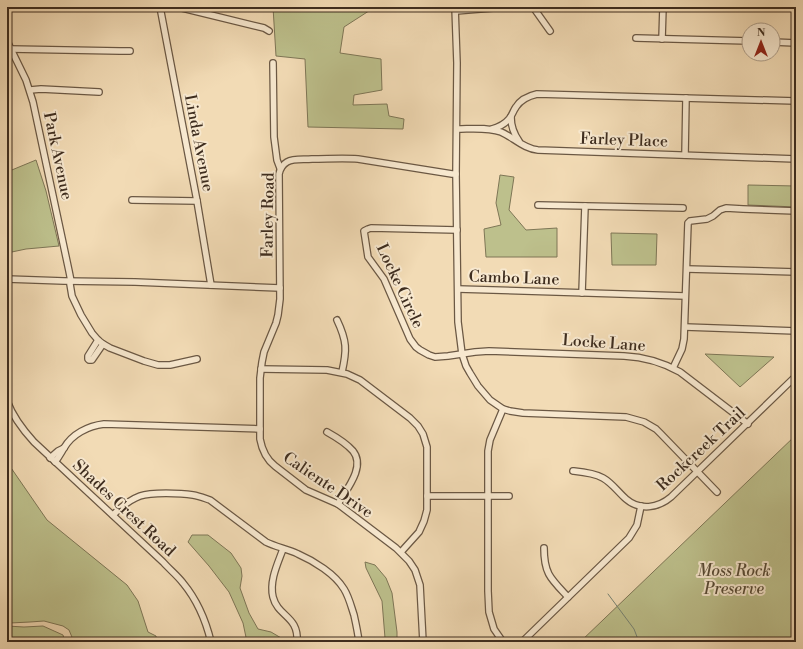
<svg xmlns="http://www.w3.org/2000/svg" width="803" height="649" font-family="'Libre Bodoni',serif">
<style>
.green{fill:#bdc08c;stroke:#7e7656}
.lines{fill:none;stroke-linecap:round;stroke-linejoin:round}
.stream{stroke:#768273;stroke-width:1}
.minor-casing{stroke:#6b5844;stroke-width:8}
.minor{stroke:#f7e8cf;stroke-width:5.5}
.labels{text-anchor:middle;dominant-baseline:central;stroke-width:4;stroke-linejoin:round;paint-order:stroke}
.street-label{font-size:16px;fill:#3e2d1f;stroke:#f7e8cf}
.park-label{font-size:16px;font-style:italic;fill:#574a35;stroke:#f7e8cf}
</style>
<rect width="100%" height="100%" fill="#f2dbb5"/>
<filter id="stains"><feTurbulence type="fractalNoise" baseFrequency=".005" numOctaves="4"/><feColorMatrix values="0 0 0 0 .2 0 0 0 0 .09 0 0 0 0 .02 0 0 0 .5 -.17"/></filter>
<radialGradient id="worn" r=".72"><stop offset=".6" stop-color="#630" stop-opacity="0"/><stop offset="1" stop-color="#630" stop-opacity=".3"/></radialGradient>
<g class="green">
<polygon points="273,7 375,7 344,27 340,53 381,59 382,90 354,95 353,105 387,104 389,116 404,119 403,129 308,127 305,59 276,56"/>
<polygon points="36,160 46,191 59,246 26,249 7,253 7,237 9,236 7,227 7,172"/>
<polygon points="500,175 514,177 509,210 526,230 557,228 557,257 486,257 484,229 501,225 496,203"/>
<polygon points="748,185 796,186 796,207 748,205"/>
<polygon points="611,233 657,234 656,265 612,265"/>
<polygon points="705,354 774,357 740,387"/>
<polygon points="796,435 796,642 580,642"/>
<polygon points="7,462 47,520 127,585 138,601 148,632 156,636 157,642 74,642 69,630 63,626 44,621 30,622 10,623 7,622"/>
<polygon points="192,535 208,535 231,553 241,568 242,576 240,588 249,613 258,629 271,632 288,642 247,642 243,623 229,592 209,566 188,542"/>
<polygon points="365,562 375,565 386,578 392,593 397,632 397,642 385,642 385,638 382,601 366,568"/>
<polygon points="7,626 24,627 43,626 63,635 65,642 7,642"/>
</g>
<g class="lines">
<polyline class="stream" points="608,594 634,629 639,642"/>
<defs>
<g id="minor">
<polyline points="160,7 197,201 211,285"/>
<polyline points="178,7 264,28 269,31"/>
<polyline points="455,7 457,63 456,174 458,322 462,354 466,366 470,373 478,386 490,400 503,409 510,411 523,413 626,417 644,422 656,429 661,434 717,492"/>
<polyline points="533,7 550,31"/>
<polyline points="456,11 505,7"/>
<polyline points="636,38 749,41"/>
<polyline points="662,39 663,7"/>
<polyline points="7,41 26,80 33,102 69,271 71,281 70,284 72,296 81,315 92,333 98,340 103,344 110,348 144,361 158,365 170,365 197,359"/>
<polyline points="773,42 796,43"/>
<polyline points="10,49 120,51 130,51"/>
<polyline points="273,63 274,137 277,160 280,168"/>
<polyline points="30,90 41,89 99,92"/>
<path d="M 511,117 C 511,126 514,134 519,141"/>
<path d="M 457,129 C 471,129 487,127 501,132 C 513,137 524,149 538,150 L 796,159"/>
<path d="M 492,129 C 499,127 505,124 509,119 C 512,116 513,111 516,107 C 521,99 528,96 537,94 L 796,101"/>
<polyline points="685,155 686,98"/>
<polyline points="132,200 197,201"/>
<polyline points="538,205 683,208"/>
<path d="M 457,230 L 371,228 L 368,229 L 364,231 L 368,257 L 384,279 L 410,339 L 416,347 L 420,350 L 429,355 L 435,357 L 448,356 L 475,352 L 489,351 L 624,356 C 645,357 662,362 680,372 L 748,424"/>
<polyline points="687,269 796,272"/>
<polyline points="7,279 64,281 135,282 280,288"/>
<polyline points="458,289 685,296"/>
<polyline points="582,293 585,206"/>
<path d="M 337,320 C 347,341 347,350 342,372"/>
<polyline points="685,327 796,331"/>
<polyline points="98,340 88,356 88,359 89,360 92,360 103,344"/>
<polyline points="673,368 682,349 684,339 688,223 690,221 707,219 713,216 720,210 726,208 743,209 796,211"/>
<polyline points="261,369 327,370 347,374 360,380 410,418 418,426 423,434 427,447 427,510 424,521 419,532 401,552"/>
<path d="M 7,401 C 13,417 23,430 34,442 L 163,562 C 169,569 177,575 183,583 C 197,600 206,621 211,642"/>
<path d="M 327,432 C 336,437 346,443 353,451 C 366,467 346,490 338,504"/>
<polyline points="50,458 58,451 64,448"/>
<path d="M 55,462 C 59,457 61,453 64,448 C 72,434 88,426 104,424 L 260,429"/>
<path d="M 573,471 C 583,472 594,473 603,478 C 612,483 618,492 626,499 C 640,511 658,508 671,497 L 796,376"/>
<polyline points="427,496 509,496"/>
<path d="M 113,515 C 121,507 129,500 140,496 C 151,492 181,493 193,495 C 199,496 204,498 210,500 L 266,542 C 276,547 288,549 298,554 C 314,561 335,574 344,589 C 349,597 351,606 354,615 C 356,624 358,633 359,642"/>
<path d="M 544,548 C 544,574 551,579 568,597"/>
<path d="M 283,549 C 278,563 269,581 273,597 C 278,617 299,616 297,642"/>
<path d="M 423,642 L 420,585 L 415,570 L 409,561 L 396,548 L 338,504 L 306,490 L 275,466 C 266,459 262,450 260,439 L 260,378 L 262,362 L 264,352 L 276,323 L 278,315 L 280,299 L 279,174 C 280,169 282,165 287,162 C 294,158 304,160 312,159 C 327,159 343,158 358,159 L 452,174 L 456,174"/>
<polyline points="503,642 494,629 489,612 488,591 488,451 490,440 503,409"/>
<polyline points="522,642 629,538 637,525 641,506"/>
</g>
</defs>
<use href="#minor" class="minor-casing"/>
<use href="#minor" class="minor"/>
</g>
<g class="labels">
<g class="street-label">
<text transform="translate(624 140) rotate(2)">Farley Place</text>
<text transform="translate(199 143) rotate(79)">Linda Avenue</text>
<text transform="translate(58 156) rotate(78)">Park Avenue</text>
<text transform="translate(268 215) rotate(-89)">Farley Road</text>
<text transform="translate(514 278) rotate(2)">Cambo Lane</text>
<text transform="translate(400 286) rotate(65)">Locke Circle</text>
<text transform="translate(604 343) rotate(4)">Locke Lane</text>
<text transform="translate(701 449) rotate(-43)">Rockcreek Trail</text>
<text transform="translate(328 485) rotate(34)">Caliente Drive</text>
<text transform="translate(124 508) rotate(43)">Shades Crest Road</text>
</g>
<g class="park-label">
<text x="734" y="571">Moss Rock<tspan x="734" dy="18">Preserve</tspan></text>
</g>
</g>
<rect width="803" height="649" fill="none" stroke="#f2dbb5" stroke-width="24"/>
<rect x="8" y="8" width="787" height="633" fill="none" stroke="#3e2d1f" stroke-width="2"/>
<rect x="12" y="12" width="779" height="625" fill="none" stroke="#3e2d1f"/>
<g transform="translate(761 42)"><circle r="19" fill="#f7e8cf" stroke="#ad9d89"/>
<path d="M0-3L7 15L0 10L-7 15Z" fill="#8f2418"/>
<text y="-6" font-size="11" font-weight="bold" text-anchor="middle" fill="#3e2d1f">N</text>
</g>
<rect width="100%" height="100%" filter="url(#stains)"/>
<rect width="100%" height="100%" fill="url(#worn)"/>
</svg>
